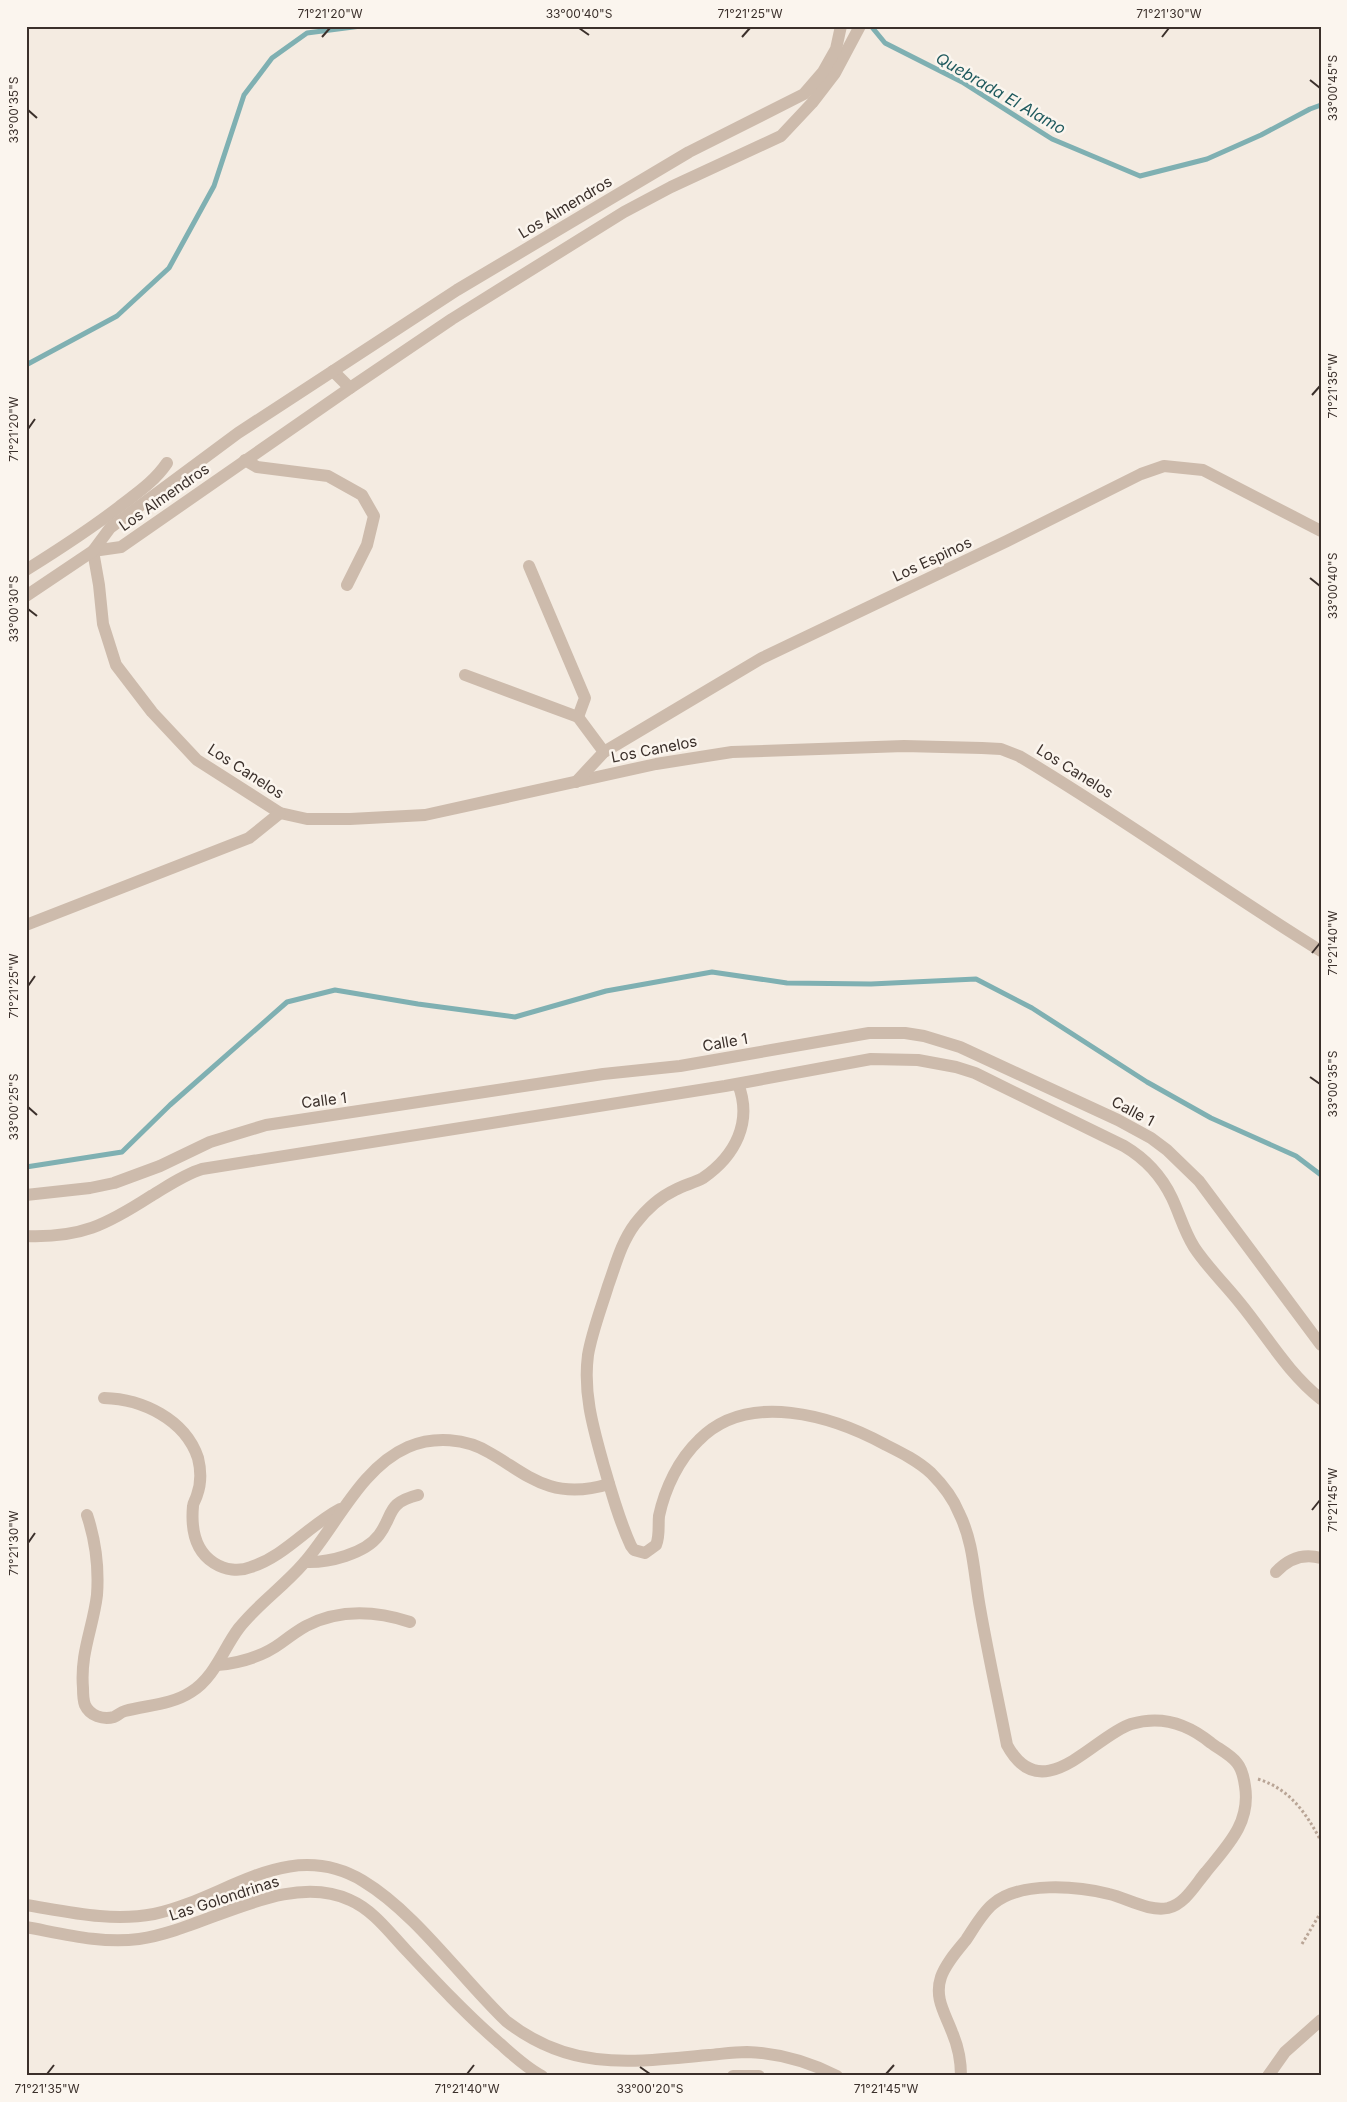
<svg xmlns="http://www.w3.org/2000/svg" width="1347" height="2102" font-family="Inter,sans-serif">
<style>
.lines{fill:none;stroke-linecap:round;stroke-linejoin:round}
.stream{stroke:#7fb0b2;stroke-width:5}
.path{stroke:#b9a596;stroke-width:3;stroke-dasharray:2.5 2.5;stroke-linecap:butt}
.minor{stroke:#cdbbac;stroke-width:12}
.ticks{fill:none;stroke:#3b302b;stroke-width:2}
.labels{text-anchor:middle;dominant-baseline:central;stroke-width:5;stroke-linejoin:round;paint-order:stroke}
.street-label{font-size:15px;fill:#3b302b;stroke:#fbf5ee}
.water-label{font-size:16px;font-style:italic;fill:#1f5a5e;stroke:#fbf5ee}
.neatline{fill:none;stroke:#3b302b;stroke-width:2}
.ticks-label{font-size:12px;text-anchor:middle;fill:#3b302b}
</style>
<rect width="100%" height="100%" fill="#f4ebe1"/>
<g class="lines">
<g class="stream">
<polyline points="871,26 885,43 962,82 1052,139 1140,176 1207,159 1261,135 1310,109 1321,105"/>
<polyline points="26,365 117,316 169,268 214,186 244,95 272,58 307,33 361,26"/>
<polyline points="26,1167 122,1152 170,1105 287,1002 335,990 418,1004 515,1017 606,991 712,972 787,983 871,984 976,979 1032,1008 1147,1082 1211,1118 1296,1156 1321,1175"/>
</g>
<g class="path">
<path d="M 1258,1779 C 1290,1789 1306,1813 1321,1841"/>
<polyline points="1302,1944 1321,1912"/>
</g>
<g class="minor">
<polyline points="333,371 350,388"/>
<polyline points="245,460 257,467 328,476 362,495 374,516 367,545 347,585"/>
<path d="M 93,551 L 99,585 L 103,624 L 116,665 L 152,712 L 197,760 L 280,813 L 307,819 L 350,819 L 425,815 L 656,764 L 732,752 L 904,746 L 982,748 L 1001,749 L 1019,756 C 1122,817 1219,888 1321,951"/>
<polyline points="93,551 121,547 350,388 452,319 624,212 671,187 781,136 812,103 835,73 860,26"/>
<polyline points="529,566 585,698 578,717"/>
<path d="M 26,570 C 58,550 89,530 119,507 C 137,493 154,482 167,463"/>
<polyline points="26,596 93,551 110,528 238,433 457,290 689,152 804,94 823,72 836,49 841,26"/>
<polyline points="465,675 578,717 604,752"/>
<polyline points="576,782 604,752 762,658 1007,541 1141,474 1164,466 1203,470 1321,531"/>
<polyline points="26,925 249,838 280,813"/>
<path d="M 738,1084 C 753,1122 735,1156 703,1178 C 694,1183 684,1185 675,1190 C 660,1197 645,1211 635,1224 C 621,1243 616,1264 608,1286 C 601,1309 592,1332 588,1355 C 583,1393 593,1427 603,1463 C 611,1491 619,1520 631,1546 L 634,1550 L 645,1553 L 656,1545 C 660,1536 658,1525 659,1516 C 665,1488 679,1459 699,1440 C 748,1390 833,1416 886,1445 C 902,1453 918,1461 931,1473 C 942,1484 953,1498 959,1513 C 974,1543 974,1576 980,1608 C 988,1654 998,1699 1007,1745 C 1042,1810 1094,1736 1131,1724 C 1161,1715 1188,1724 1211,1743 C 1219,1749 1231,1755 1237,1763 C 1242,1769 1244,1779 1245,1786 C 1251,1823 1227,1846 1206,1872 C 1195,1885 1185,1904 1168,1908 C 1149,1912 1127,1898 1109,1894 C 1077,1886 1020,1881 993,1904 C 982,1913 974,1928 966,1940 C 957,1951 946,1963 941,1977 C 934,1998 945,2013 952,2032 C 958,2046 961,2061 961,2076"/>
<polyline points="26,1195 90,1188 114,1183 160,1166 210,1142 266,1125 603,1074 680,1066 869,1033 905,1033 924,1036 960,1047 1118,1120 1151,1138 1167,1150 1199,1181 1321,1345"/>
<path d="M 26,1236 C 81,1238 106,1225 151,1196 C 168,1186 183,1175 202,1169 L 725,1086 L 871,1059 L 918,1060 L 956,1067 L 975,1073 L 1124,1146 C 1146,1159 1161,1175 1172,1198 C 1180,1215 1184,1231 1194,1247 C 1207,1267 1225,1284 1240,1303 C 1267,1336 1287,1372 1321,1399"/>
<path d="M 104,1398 C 142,1399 185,1419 198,1458 C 201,1470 201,1484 197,1495 C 196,1499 193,1503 193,1506 C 191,1528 195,1551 214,1563 C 225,1570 239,1572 251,1567 C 285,1556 308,1526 340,1509"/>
<path d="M 87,1515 C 96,1542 99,1567 97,1595 C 93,1628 80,1653 83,1688 C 83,1694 83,1700 85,1705 C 90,1716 103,1720 114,1717 C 118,1715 121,1712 125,1711 C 147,1705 171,1705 191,1692 C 215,1677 223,1649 239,1628 C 258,1604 283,1587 303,1564 C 336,1527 360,1468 408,1447 C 434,1436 466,1438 490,1453 C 510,1464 527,1479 550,1486 C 570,1492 589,1490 609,1484"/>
<path d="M 305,1562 C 328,1563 365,1554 379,1535 C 394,1515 386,1503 418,1495"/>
<path d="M 1276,1572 C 1288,1559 1303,1553 1321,1558"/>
<path d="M 217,1665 C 240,1663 262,1657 281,1643 C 289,1637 297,1631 306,1626 C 339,1609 376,1611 410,1622"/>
<path d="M 26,1905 C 69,1912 111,1922 154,1914 C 226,1899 288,1836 363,1881 C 416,1913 461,1978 506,2021 C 571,2072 632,2062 709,2055 C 721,2054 734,2052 747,2052 C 779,2053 809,2062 837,2076"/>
<path d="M 26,1927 C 64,1934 101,1944 139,1939 C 205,1930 286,1870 350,1900 C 373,1910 389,1932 406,1950 C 436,1982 465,2013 497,2041 C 512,2054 525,2067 542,2076"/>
<polyline points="733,2076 759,2076"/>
<polyline points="1268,2076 1285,2052 1321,2020"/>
</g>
</g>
<path class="ticks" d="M 579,28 L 589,35M 322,37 L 330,28M 742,37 L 750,28M 1162,37 L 1169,28M 1310,80 L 1320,88M 28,110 L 37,118M 1312,395 L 1320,386M 28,429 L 35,419M 1310,578 L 1320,586M 28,609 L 37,616M 1312,953 L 1320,943M 28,986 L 35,976M 1310,1077 L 1320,1084M 28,1107 L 37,1115M 1312,1510 L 1320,1500M 28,1543 L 35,1533M 640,2067 L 650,2074M 47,2074 L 54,2065M 467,2074 L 474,2065M 886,2074 L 894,2065"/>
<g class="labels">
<g class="street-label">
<text transform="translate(565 207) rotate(-31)">Los Almendros</text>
<text transform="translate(164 497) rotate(-35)">Los Almendros</text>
<text transform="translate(932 559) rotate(-25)">Los Espinos</text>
<text transform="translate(654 749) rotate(-11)">Los Canelos</text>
<text transform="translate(246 771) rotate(33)">Los Canelos</text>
<text transform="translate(1075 771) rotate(32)">Los Canelos</text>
<text transform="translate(725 1042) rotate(-10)">Calle 1</text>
<text transform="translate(324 1100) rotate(-7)">Calle 1</text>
<text transform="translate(1133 1111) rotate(28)">Calle 1</text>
<text transform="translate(224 1898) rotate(-18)">Las Golondrinas</text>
</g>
<g class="water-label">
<text transform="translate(1001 93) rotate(30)">Quebrada El Alamo</text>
</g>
</g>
<rect width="1347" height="2102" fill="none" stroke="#fbf5ee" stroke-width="55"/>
<rect x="28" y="28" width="1292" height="2046" class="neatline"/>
<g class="ticks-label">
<text x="330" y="18">71°21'20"W</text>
<text x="579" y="18">33°00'40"S</text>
<text x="750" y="18">71°21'25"W</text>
<text x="1169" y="18">71°21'30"W</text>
<text transform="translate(1333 88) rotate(-90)" y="4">33°00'45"S</text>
<text transform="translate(14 110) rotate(-90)" y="4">33°00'35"S</text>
<text transform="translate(1333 386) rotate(-90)" y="4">71°21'35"W</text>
<text transform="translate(14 429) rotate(-90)" y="4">71°21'20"W</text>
<text transform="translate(1333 586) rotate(-90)" y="4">33°00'40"S</text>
<text transform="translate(14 609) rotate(-90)" y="4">33°00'30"S</text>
<text transform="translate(1333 943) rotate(-90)" y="4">71°21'40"W</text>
<text transform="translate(14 986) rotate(-90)" y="4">71°21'25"W</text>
<text transform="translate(1333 1084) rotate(-90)" y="4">33°00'35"S</text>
<text transform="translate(14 1107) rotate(-90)" y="4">33°00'25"S</text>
<text transform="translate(1333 1500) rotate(-90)" y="4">71°21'45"W</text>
<text transform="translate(14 1543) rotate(-90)" y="4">71°21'30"W</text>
<text x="47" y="2093">71°21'35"W</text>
<text x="467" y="2093">71°21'40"W</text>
<text x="650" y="2093">33°00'20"S</text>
<text x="886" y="2093">71°21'45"W</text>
</g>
</svg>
